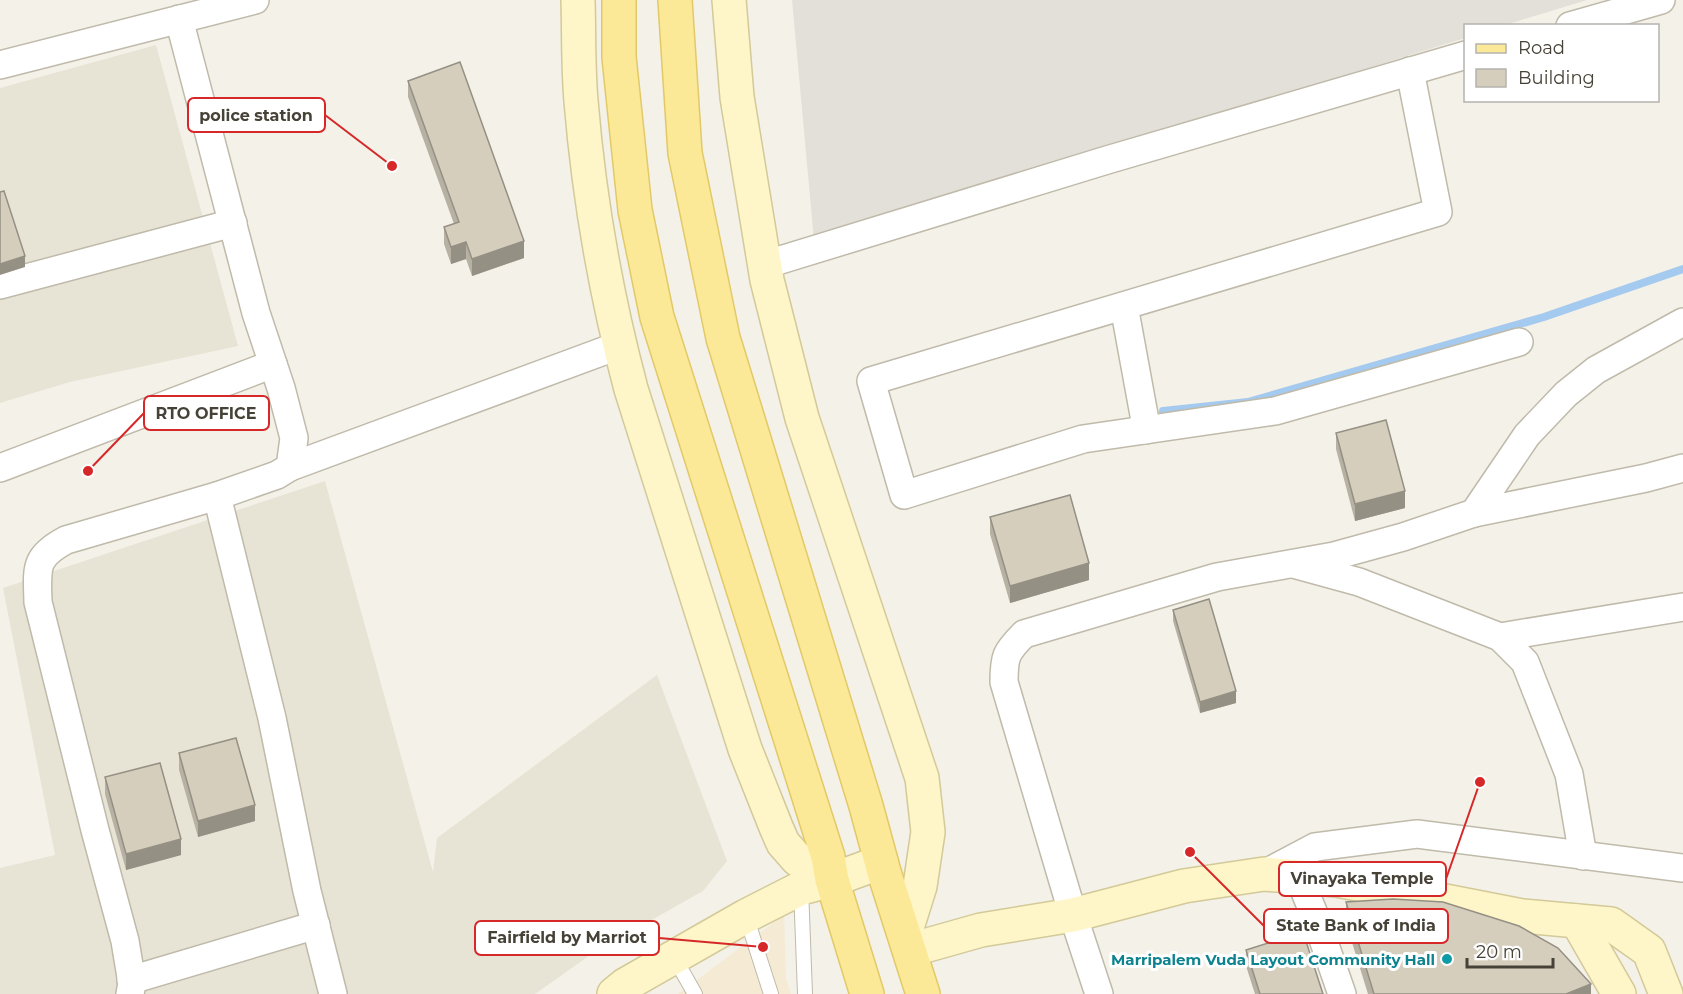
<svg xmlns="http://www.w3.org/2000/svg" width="1683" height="994" font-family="Montserrat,sans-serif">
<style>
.residential{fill:#e7e4d6}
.commercial{fill:#f5ead3}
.industrial{fill:#e3e0d9}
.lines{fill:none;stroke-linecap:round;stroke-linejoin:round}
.stream{stroke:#a5caef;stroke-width:8}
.lane-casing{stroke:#bfbaaa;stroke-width:16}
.street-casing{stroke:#bfbaaa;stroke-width:30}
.secondary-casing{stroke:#d3c999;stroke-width:36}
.primary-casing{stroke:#e2c968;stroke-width:36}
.lane{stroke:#fff;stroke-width:14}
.street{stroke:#fff;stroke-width:27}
.secondary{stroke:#fef6c8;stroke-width:33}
.primary{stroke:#fce998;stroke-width:33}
.wall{fill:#b7b1a3}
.shaded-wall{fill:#959084}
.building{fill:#d5cebd;stroke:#959084;stroke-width:1.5}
.culture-dot{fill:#0f9aa8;stroke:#fff;stroke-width:2}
.labels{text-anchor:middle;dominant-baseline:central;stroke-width:6;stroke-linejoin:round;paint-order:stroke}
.culture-label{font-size:15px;font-weight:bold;fill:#0d838f;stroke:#fff;text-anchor:end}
.leader{fill:none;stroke:#d62828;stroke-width:2}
.callout-dot{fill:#d62828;stroke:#fff;stroke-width:2}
.callout{fill:#fff;stroke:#d62828;stroke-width:2}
.callout-label{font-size:16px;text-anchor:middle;font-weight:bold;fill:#474237}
</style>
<rect width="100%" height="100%" fill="#f4f1e8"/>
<g class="residential">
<polygon points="156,45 238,346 70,382 0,403 0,88"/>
<polygon points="325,481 433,872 437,838 657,675 727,861 703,891 593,953 535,994 0,994 0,868 55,855 3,588"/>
</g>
<polygon class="commercial" points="784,915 786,978 791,994 678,994"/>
<polygon class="industrial" points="792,0 1587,0 1505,25 1466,26 1465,38 814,240"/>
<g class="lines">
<polyline class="stream" points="1163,411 1248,402 1544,317 1683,269"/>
<defs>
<g id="lane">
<polyline points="801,888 805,994"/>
<polyline points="746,916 771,994"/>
<polyline points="674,957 695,994"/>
</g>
<g id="street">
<polyline points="1570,26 1661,0"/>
<polyline points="0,65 255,0"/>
<polyline points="1410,71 1438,212 871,381 904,495 1083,439 1275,411 1519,342"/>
<polyline points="764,265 1107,160 1466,55"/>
<polyline points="0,285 233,223"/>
<polyline points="1124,306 1144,415 1145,430"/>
<polyline points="290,467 620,345"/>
<polyline points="0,468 273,364"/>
<polyline points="217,496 272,718 307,891 333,994"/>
<polyline points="1474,513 1646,478 1683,468"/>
<polyline points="1297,565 1359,582 1500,637 1525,662 1569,774 1583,856"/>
<polyline points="1500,637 1683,607"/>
<polyline points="1264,874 1315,847 1417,834 1683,868"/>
<polyline points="1299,877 1316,919 1342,994"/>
<polyline points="131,980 316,925"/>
<path d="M 130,994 L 132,983 L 125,941 L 95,830 L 38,602 C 37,568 34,557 66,540 L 217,496 L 277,475 L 290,467 L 294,438 L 281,388 L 256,313 L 179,19"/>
<path d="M 1099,994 L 1073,915 L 1004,682 C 1004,656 1006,652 1024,634 L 1217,577 L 1334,556 L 1403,537 L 1474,513 L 1527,435 L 1566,394 L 1596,370 L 1683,322"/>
</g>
<g id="secondary">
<path d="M 578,0 C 579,33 578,67 581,101 C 589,198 606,295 631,389 L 745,749 L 776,827 L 783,843 L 797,859 L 832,880"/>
<polyline points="729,0 737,97 767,280 802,418 922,778 928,832 920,886 905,934"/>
<polyline points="1577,921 1619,994"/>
<polyline points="910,950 981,930 1073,915 1184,886 1264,874 1337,880 1522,916 1611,924 1649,951 1666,994"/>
<polyline points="614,994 625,985 746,916 801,888 832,880 881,862"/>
</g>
<g id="primary">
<polyline points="619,0 619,57 635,210 657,317 828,857 832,880 867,994"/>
<polyline points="675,0 685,153 723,338 866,806 884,872 923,994"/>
</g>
</defs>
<use href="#lane" class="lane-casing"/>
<use href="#street" class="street-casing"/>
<use href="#secondary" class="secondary-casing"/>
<use href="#primary" class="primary-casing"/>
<use href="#lane" class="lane"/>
<use href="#street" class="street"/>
<use href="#secondary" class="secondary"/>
<use href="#primary" class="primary"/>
</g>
<g class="wall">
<polygon points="408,81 524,258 472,276 466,259 451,264 444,244 444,227 454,224 408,97"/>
<polygon points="1336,433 1405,508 1355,521 1336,449"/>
<polygon points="990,517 1089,580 1010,603 990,534"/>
<polygon points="1173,610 1236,703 1200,713 1173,621"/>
<polygon points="179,753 255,821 198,837 179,770"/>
<polygon points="105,777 181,855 126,870 105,794"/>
<polygon points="1346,902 1591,994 1368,994 1346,923"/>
<polygon points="1246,950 1323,994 1255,994 1246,966"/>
</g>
<g class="shaded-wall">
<polygon points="524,241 524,258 472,276 472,259"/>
<polygon points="466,242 466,259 451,264 451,247"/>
<polygon points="25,256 25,267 0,275 0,264"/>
<polygon points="1405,491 1405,508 1355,521 1355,504"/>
<polygon points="1089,563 1089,580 1010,603 1010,586"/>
<polygon points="1236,691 1236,703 1200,713 1200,702"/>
<polygon points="255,805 255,821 198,837 198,821"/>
<polygon points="181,839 181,855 126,870 126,854"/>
<polygon points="1591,984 1591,994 1566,994"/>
</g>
<g class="building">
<polygon points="460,62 524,241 472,259 466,242 451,247 444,227 459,222 408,81"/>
<polygon points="4,191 25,256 0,264 0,192"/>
<polygon points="1386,420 1405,491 1355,504 1336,433"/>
<polygon points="1070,495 1089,563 1010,586 990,517"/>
<polygon points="1209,599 1236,691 1200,702 1173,610"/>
<polygon points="236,738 255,805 198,821 179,753"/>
<polygon points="160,763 181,839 126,854 105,777"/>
<polygon points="1393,899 1443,902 1519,926 1558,948 1591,984 1566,994 1374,994 1346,902"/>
<polygon points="1303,932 1323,994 1260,994 1246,950"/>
</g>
<circle class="culture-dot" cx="1447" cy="959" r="6"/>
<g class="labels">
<g class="culture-label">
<text x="1435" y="959">Marripalem Vuda Layout Community Hall</text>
</g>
</g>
<path class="leader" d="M392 166L325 115M88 471L144 413M1480 782L1446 879M1190 852L1264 926M763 947L659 938"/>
<g class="callout-dot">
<circle cx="392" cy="166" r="6"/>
<circle cx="88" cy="471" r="6"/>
<circle cx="1480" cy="782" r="6"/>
<circle cx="1190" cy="852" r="6"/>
<circle cx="763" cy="947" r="6"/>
</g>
<g class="callout">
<rect x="188" y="98" width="137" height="34" rx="6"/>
<rect x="144" y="396" width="125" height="34" rx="6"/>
<rect x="1279" y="862" width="167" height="34" rx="6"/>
<rect x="1264" y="909" width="184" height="34" rx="6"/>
<rect x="475" y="921" width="184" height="34" rx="6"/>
</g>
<g class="callout-label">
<text x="256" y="121">police station</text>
<text x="206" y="419">RTO OFFICE</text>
<text x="1362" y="884">Vinayaka Temple</text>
<text x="1356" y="931">State Bank of India</text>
<text x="567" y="943">Fairfield by Marriot</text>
</g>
<rect x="1464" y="24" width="195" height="78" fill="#ffffff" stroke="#b5b3af" stroke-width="1.5"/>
<rect x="1476" y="44" width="30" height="9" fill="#fce998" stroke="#b5b3af" stroke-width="1.5"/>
<text x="1518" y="54" font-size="18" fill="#474237">Road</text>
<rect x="1476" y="69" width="30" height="18" fill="#d5cebd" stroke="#b5b3af" stroke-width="1.5"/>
<text x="1518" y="84" font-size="18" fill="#474237">Building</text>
<path d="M1467 958v9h86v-9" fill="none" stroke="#474237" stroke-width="3"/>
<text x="1476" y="958" font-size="18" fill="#474237" stroke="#ffffff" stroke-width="4.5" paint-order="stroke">20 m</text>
</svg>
